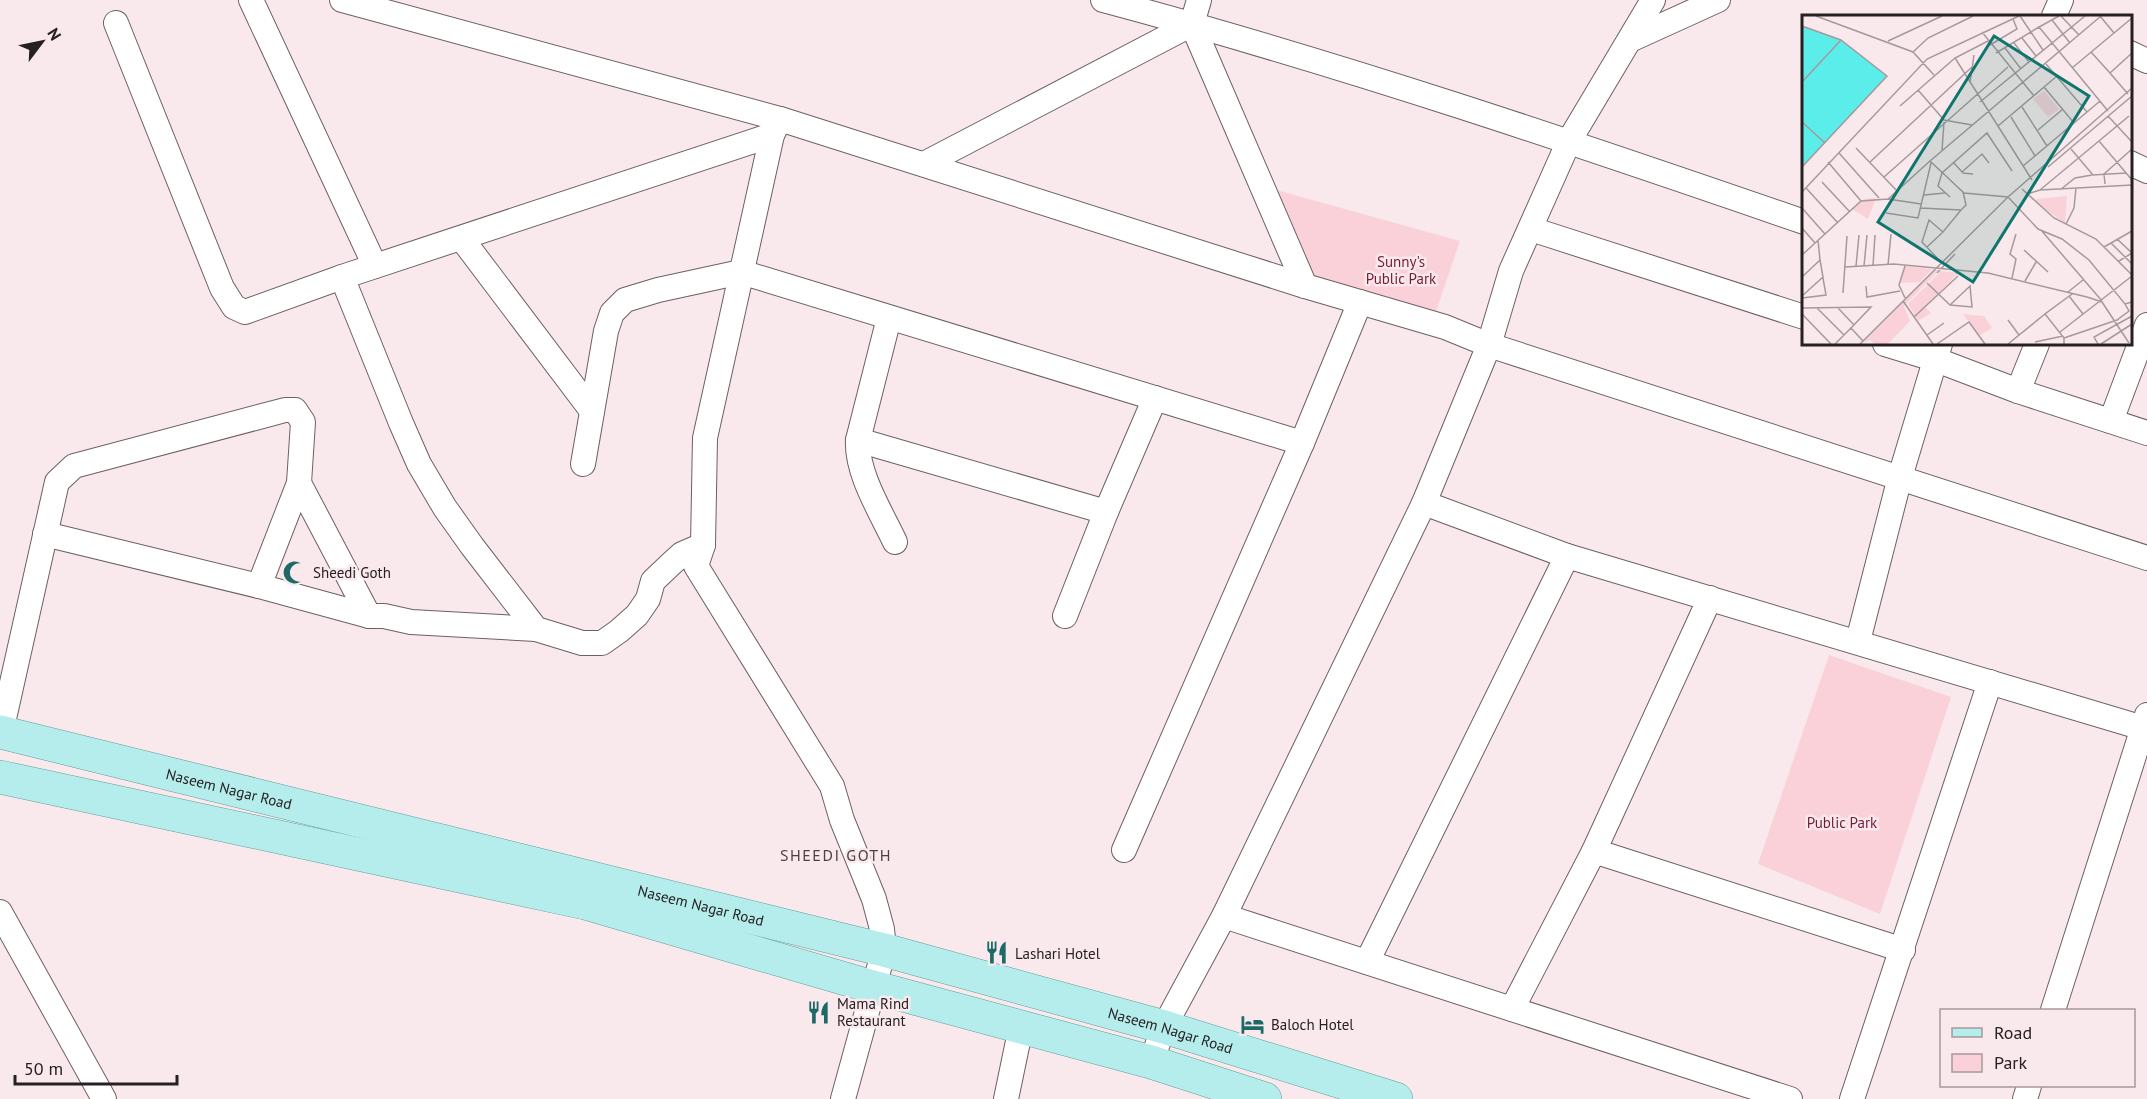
<svg xmlns="http://www.w3.org/2000/svg" width="2147" height="1099" font-family="'PT Sans',sans-serif">
<style>
.green{fill:#fad1d9}
.lines{fill:none;stroke-linecap:round;stroke-linejoin:round}
.street-casing{stroke:#6d6062;stroke-width:26}
.primary-casing{stroke:#629d9c;stroke-width:34}
.street{stroke:#fff;stroke-width:24}
.primary{stroke:#b4edeb;stroke-width:33}
.labels{text-anchor:middle;dominant-baseline:central;stroke-width:5;stroke-linejoin:round;paint-order:stroke}
.park-label{font-size:15px;fill:#721a38;stroke:#f9e9ec}
.poi-label{font-size:15px;fill:#262022;stroke:#f9e9ec;text-anchor:start}
.street-label{font-size:15px;fill:#262022;stroke:#f9e9ec}
.neighbourhood-label{font-size:16px;letter-spacing:1.5px;fill:#4d4143;stroke:#f9e9ec}
.inset-road{fill:none;stroke:#a5999b;stroke-width:1.5}
.view{fill:#0f766e;fill-opacity:0.15;stroke:#0f766e;stroke-width:3}
.inset-edge{fill:none;stroke:#262022;stroke-width:3}
</style>
<rect width="100%" height="100%" fill="#f9e9ec"/>
<g class="green">
<polygon points="1262,186 1460,241 1432,323 1305,286"/>
<polygon points="1829,655 1951,697 1880,914 1758,864"/>
</g>
<g class="lines">
<defs>
<g id="street">
<polyline points="251,0 375,266"/>
<polyline points="342,0 780,119 772,135 705,438 703,545 696,566 832,786 842,820 874,899 882,929 884,950 843,1099"/>
<path d="M 1103,0 C 1339,63 1572,142 1804,222"/>
<polyline points="1199,0 1192,24 1305,286"/>
<polyline points="2054,16 2061,0"/>
<polyline points="116,23 222,288 234,307 245,312 342,277 772,135"/>
<polyline points="1630,40 1718,0"/>
<polyline points="2130,53 2147,61"/>
<polyline points="780,119 1305,286 1445,327 1489,345 2147,558"/>
<polyline points="2130,163 2147,171"/>
<polyline points="924,164 1192,24"/>
<polyline points="1531,229 1804,317"/>
<polyline points="462,239 592,411"/>
<polyline points="342,277 401,423 419,464 445,508 472,546 536,629 582,643 602,643 619,631 637,615 648,599 653,581 672,563 682,554 703,545"/>
<path d="M 889,318 L 858,440 C 856,473 881,512 895,542"/>
<polyline points="1885,344 1934,359 2018,391 2147,433"/>
<polyline points="2018,391 2037,344"/>
<polyline points="2111,421 2147,325"/>
<polyline points="858,440 1106,512 1065,616"/>
<polyline points="1302,443 1360,302"/>
<polyline points="583,464 606,331 612,313 625,300 658,290 741,272 1302,443 1124,850"/>
<polyline points="299,483 369,616"/>
<polyline points="1424,503 1567,556 2143,728"/>
<polyline points="1106,512 1155,398"/>
<polyline points="45,534 259,586"/>
<polyline points="1858,641 1900,477 1940,344"/>
<polyline points="1,732 57,482 74,466 285,410 295,410 303,422 299,483 259,586 369,616 384,616 411,622 536,629"/>
<polyline points="1594,851 1903,950"/>
<polyline points="0,912 104,1099"/>
<polyline points="1224,916 1790,1099"/>
<polyline points="1367,962 1567,556"/>
<polyline points="1512,1009 1594,851 1710,598"/>
<polyline points="2053,1010 2147,715"/>
<polyline points="1151,1062 1164,1027 1224,916 1424,503 1489,345 1511,271 1569,141 1653,0"/>
<polyline points="1006,1099 1021,1027"/>
<polyline points="1852,1099 1990,682"/>
<polyline points="2025,1099 2029,1086"/>
</g>
<g id="primary">
<path id="s1" d="M 0,732 L 884,950 L 1164,1027 L 1396,1099"/>
<polyline points="0,777 585,903 873,987 1151,1062 1265,1099"/>
</g>
</defs>
<use href="#street" class="street-casing"/>
<use href="#primary" class="primary-casing"/>
<use href="#street" class="street"/>
<use href="#primary" class="primary"/>
</g>
<defs>
<symbol id="mosque-bare" viewBox="-9 -9 18 18"><path d="M3.5-4.9A6 6 0 1 0 3.5 4.9A5 5 0 1 1 3.5-4.9Z" fill="#1c6967" stroke="#f9e9ec" stroke-width="2.5" paint-order="stroke"/></symbol>
<symbol id="restaurant-bare" viewBox="-9 -9 18 18"><path d="M-5-6h1v4h1v-4h1v4h1v-4h1v5L-1.5 .5V6h-2V.5L-5-1ZM5-6V6H3V1.5H1.5Q1.5-4 5-6Z" fill="#1c6967" stroke="#f9e9ec" stroke-width="2.5" paint-order="stroke"/></symbol>
<symbol id="hotel-bare" viewBox="-9 -9 18 18"><path d="M-6-4.5h1.5V1H6V5H4.5V3h-9V5H-6ZM-4 0a1.8 1.8 0 1 1 3.6 0ZM.5 0V-2.5h3Q6-2.5 6 0Z" fill="#1c6967" stroke="#f9e9ec" stroke-width="2.5" paint-order="stroke"/></symbol>
</defs>
<g fill-rule="evenodd">
<use href="#mosque-bare" x="278" y="556" width="33" height="33"/>
<use href="#restaurant-bare" x="980" y="936" width="33" height="33"/>
<use href="#restaurant-bare" x="802" y="996" width="33" height="33"/>
<use href="#hotel-bare" x="1236" y="1008" width="33" height="33"/>
</g>
<g class="labels">
<g class="park-label">
<text x="1401" y="261">Sunny's<tspan x="1401" dy="17">Public Park</tspan></text>
<text x="1842" y="822">Public Park</text>
</g>
<g class="poi-label">
<text x="313" y="572">Sheedi Goth</text>
<text x="1015" y="953">Lashari Hotel</text>
<text x="837" y="1003">Mama Rind<tspan x="837" dy="17">Restaurant</tspan></text>
<text x="1271" y="1024">Baloch Hotel</text>
</g>
<g class="street-label">
<text stroke="none"><textPath href="#s1" startOffset="236">Naseem Nagar Road</textPath></text>
<text stroke="none"><textPath href="#s1" startOffset="722">Naseem Nagar Road</textPath></text>
<text stroke="none"><textPath href="#s1" startOffset="1208">Naseem Nagar Road</textPath></text>
</g>
<g class="neighbourhood-label">
<text x="836" y="855">SHEEDI GOTH</text>
</g>
</g>
<g transform="translate(1802 15)">
<rect width="330" height="330" fill="#f9e9ec"/>
<path d="M 242,76 L 257,94 L 246,102 L 231,84 ZM 265,181 L 263,208 L 234,188 L 234,184 ZM 74,183 L 66,204 L 50,194 L 62,184 ZM 103,251 L 130,254 L 118,267 L 99,268 ZM 133,255 L 137,255 L 102,291 L 108,306 L 86,329 L 73,329 L 68,325 L 57,329 ZM 139,256 L 156,258 L 123,292 L 129,298 L 116,306 L 106,289 ZM 161,299 L 182,301 L 190,313 L 177,321 Z" fill="#fad1d9"/>
<path d="M 0,11 L 39,25 L 85,61 L 0,152 Z" fill="#5bede9"/>
<path class="inset-road" d="M 14,1 L 111,37 L 132,60M 218,1 L 241,35M 257,1 L 237,12 L 306,96M 259,1 L 277,20M 298,1 L 312,18M 250,5 L 268,28M 0,11 L 39,25M 180,17 L 232,81M 220,23 L 234,41M 86,26 L 140,1M 186,26 L 153,43 L 230,165M 212,28 L 227,47M 188,30 L 215,14 L 211,4M 203,33 L 219,54M 111,37 L 126,23 L 171,1M 289,37 L 308,58M 194,38 L 237,12M 244,49 L 285,97M 270,53 L 330,3M 0,67 L 39,25 L 85,61 L 0,152M 168,68 L 172,40M 242,72 L 272,108M 116,75 L 142,105 L 170,110M 326,79 L 308,58 L 330,38M 178,87 L 283,1M 98,91 L 153,43M 220,92 L 245,131M 306,101 L 330,127M 209,102 L 233,141M 0,107 L 23,128M 196,111 L 255,61M 236,115 L 261,94M 297,126 L 330,165M 54,133 L 96,177M 269,134 L 291,160 L 324,158M 140,135 L 142,107M 37,138 L 77,183M 128,146 L 299,1M 26,147 L 59,186M 68,147 L 170,52M 151,147 L 161,158 L 171,159M 221,151 L 298,86M 246,152 L 330,81M 160,157 L 180,139 L 187,148M 82,162 L 206,52M 20,167 L 47,196M 303,169 L 302,159 L 330,134M 4,173 L 36,208M 220,174 L 252,203 L 294,224 L 330,260M 238,175 L 327,101M 258,175 L 273,163 L 290,160M 0,177 L 125,44 L 217,1M 225,179 L 238,175 L 330,170M 122,180 L 143,178M 148,182 L 136,171 L 140,158 L 185,118 L 210,156M 86,184 L 119,189M 0,193 L 23,219M 118,193 L 159,195 L 164,190 L 161,177M 84,198 L 116,203 L 129,148M 264,209 L 272,193 L 274,173M 0,213 L 13,228M 239,215 L 300,286M 315,224 L 330,238 L 317,246M 309,228 L 330,249M 125,232 L 141,217M 302,232 L 330,216M 222,235 L 246,257M 0,240 L 59,186 L 86,184 L 128,146 L 162,178 L 206,182 L 236,214 L 260,224 L 287,245 L 323,289 L 330,287M 139,247 L 120,227 L 127,205 L 141,217 L 159,195M 86,250 L 89,219M 54,251 L 57,220M 62,251 L 65,220M 71,251 L 73,220M 103,251 L 97,270 L 103,283M 43,252 L 92,249 L 186,258 L 285,282 L 300,287 L 327,328M 135,258 L 153,239M 0,262 L 18,245 L 16,225M 210,263 L 214,244 L 208,239 L 214,219M 223,266 L 234,247M 125,268 L 148,290 L 170,292 L 168,271 L 148,290M 64,271 L 65,282 L 98,276M 266,277 L 281,265M 41,278 L 45,221M 0,281 L 21,262 L 18,245M 267,281 L 281,299M 0,283 L 24,280 L 21,263M 101,286 L 131,329M 0,293 L 69,292 L 49,313 L 61,326M 15,293 L 42,320M 36,293 L 52,310M 0,299 L 29,329M 112,302 L 156,261M 206,305 L 217,320M 258,317 L 330,261M 125,320 L 142,308M 262,323 L 315,305 L 327,296 L 323,289M 233,327 L 261,321M 33,329 L 49,313M 58,329 L 206,182 L 330,73M 135,329 L 167,307 L 183,329M 206,329 L 243,299M 262,329 L 262,323 L 243,299 L 270,279M 296,329 L 292,322 L 330,301M 299,329 L 330,309"/>
<path class="view" d="M 192,21 L 287,81 L 171,267 L 76,207 Z"/>
<rect width="330" height="330" class="inset-edge"/>
</g>
<rect x="1940" y="1009" width="195" height="78" fill="#f9e9ec" stroke="#a5999b" stroke-width="1.5"/>
<rect x="1952" y="1028" width="30" height="9" fill="#b4edeb" stroke="#a5999b" stroke-width="1.5"/>
<text x="1994" y="1039" font-size="18" fill="#262022">Road</text>
<rect x="1952" y="1054" width="30" height="18" fill="#fad1d9" stroke="#a5999b" stroke-width="1.5"/>
<text x="1994" y="1069" font-size="18" fill="#262022">Park</text>
<g transform="translate(42 42) rotate(58)" stroke="#f9e9ec" stroke-width="4.5" paint-order="stroke">
<path d="M0-4.5L10 22L0 15L-10 22Z" fill="#262022"/>
<text y="-9" font-size="16" font-weight="bold" text-anchor="middle" fill="#262022">N</text>
</g>
<path d="M15 1075v9h162v-9" fill="none" stroke="#262022" stroke-width="3"/>
<text x="24" y="1075" font-size="18" fill="#262022" stroke="#f9e9ec" stroke-width="4.5" paint-order="stroke">50 m</text>
</svg>
